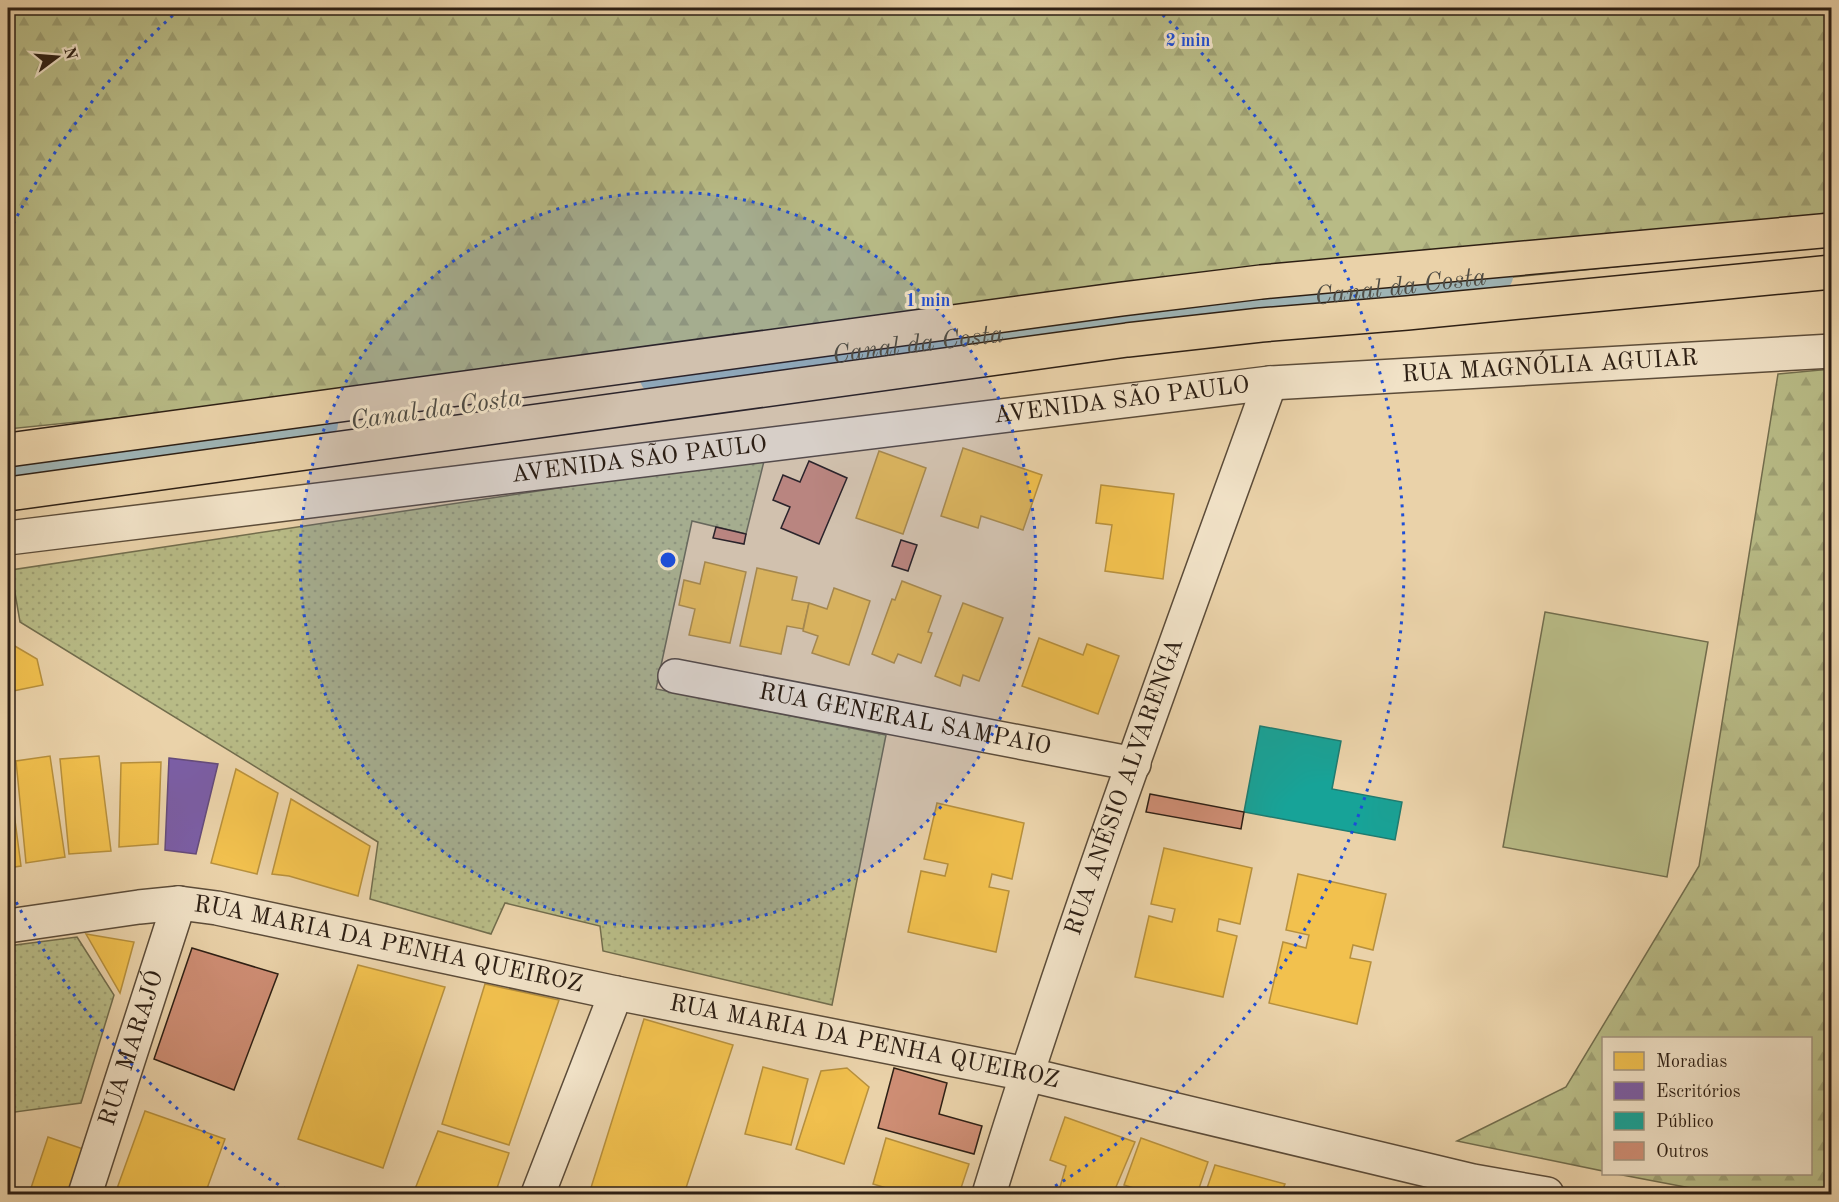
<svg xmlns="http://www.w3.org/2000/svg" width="1839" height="1202" font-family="'Old Standard TT',serif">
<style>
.grass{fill:url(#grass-dots);stroke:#726d4d;stroke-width:1.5}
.forest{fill:url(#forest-firs);stroke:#726d4d;stroke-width:1.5}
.pitch{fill:#b8bb86;stroke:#726d4d;stroke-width:1.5}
.homes{fill:#f2c14e;stroke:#b7903d;stroke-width:1.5}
.offices{fill:#7b5ea7;stroke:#644b7b;stroke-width:1.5}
.public{fill:#17a398;stroke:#1e7b70;stroke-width:1.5}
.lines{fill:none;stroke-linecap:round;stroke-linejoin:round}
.canal{stroke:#9eb4b5;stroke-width:32}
.building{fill:#cf8e75;stroke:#2d1f14;stroke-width:1.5}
.minor-casing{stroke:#5c4c39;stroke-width:36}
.tertiary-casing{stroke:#5c4c39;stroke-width:36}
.primary-casing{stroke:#2d1f14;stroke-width:36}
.minor{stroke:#f1e2c7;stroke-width:33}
.tertiary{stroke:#f1e2c7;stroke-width:33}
.primary{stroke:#ead2a9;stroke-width:33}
.ring{fill:none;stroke:#1d4ed8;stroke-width:3;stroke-dasharray:3 6}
.labels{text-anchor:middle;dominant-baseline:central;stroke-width:6;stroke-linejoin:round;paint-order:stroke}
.street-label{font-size:24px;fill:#2d1f14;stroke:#f1e2c7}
.water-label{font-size:26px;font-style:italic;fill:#4f4c44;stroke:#f1e2c7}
.centre{fill:#1d4ed8;stroke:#f1e2c7;stroke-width:3}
.ring-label{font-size:18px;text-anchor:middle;font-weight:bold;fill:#1d4ed8;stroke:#f1e2c7;stroke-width:6;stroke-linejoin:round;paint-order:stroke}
</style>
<defs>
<pattern id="grass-dots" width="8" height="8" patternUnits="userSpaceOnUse" patternTransform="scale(1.5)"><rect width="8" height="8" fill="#b8bb86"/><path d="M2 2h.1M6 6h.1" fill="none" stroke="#9ea073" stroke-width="1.8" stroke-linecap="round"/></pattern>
<pattern id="forest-firs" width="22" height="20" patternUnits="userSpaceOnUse" patternTransform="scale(1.5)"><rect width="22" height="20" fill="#b8bb86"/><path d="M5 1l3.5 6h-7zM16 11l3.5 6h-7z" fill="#9ea073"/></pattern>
</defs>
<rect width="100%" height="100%" fill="#ead2a9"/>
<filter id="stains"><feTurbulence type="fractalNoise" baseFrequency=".00333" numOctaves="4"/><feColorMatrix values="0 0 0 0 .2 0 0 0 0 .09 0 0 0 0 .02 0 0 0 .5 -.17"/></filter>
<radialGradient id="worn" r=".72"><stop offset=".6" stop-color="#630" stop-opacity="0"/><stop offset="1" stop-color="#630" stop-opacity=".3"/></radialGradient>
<g class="grass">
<polygon points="765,457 746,534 692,521 656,689 886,735 832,1005 603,951 600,926 505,903 491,934 370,899 378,842 20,622 11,570"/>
<polygon points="77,937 114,995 81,1103 8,1113 8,946"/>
</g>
<g class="forest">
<polygon points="8,8 1831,8 1831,245 8,429"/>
<polygon points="1831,369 1831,1194 1722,1194 1617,1174 1810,1174 1810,1038 1604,1038 1603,1171 1457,1141 1566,1087 1699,866 1778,374"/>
</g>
<polygon class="pitch" points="1545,612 1708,642 1667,877 1503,847"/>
<g class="homes">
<polygon points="963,448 1042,475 1023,530 981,516 978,528 941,516"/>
<polygon points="879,451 926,468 903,534 856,518"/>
<polygon points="1101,485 1174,494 1163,579 1105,571 1112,525 1096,523"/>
<polygon points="705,562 746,572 730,643 689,635 695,609 679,605 684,580 700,584"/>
<polygon points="757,568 797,577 792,600 809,603 803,629 787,626 781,654 740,646"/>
<polygon points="902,581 941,596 928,632 932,633 921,663 898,654 894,663 872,654 892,599 895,600"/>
<polygon points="834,588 870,601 849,665 812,653 818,636 803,631 809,603 827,609"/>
<polygon points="963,603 1003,618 979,681 963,675 960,686 935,676"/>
<polygon points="1039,638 1083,655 1087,644 1119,656 1098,714 1022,686"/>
<polygon points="8,642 37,659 43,685 8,692"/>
<polygon points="50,756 65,857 26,863 16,761"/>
<polygon points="99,756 111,851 69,854 60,759"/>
<polygon points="161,762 158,844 119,847 121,763"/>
<polygon points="8,767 21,866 8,868"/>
<polygon points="236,769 278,793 257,874 211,863"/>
<polygon points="291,799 370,846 358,896 289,876 272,874"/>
<polygon points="937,803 1024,823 1012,879 992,874 989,887 1009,891 996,952 908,932 921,871 945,876 948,864 924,859"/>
<polygon points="1164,848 1252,868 1240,924 1219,919 1217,931 1237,936 1223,997 1135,977 1149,916 1172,922 1175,909 1151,904"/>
<polygon points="1298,874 1386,894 1373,950 1353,945 1350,958 1371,962 1357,1024 1269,1003 1283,942 1306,948 1309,935 1286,930"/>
<polygon points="86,934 134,942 120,993"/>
<polygon points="358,965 445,987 383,1168 298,1139"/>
<polygon points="485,984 559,1000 509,1145 442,1124"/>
<polygon points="644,1019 733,1045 684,1194 589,1194"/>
<polygon points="763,1067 808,1079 791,1145 745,1134"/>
<polygon points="847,1068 869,1087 844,1164 796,1149 821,1071"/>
<polygon points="145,1111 225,1139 205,1194 115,1194"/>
<polygon points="1065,1117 1135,1142 1113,1194 1058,1194 1066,1166 1050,1160"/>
<polygon points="438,1131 509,1153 495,1194 413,1194"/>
<polygon points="48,1137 86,1150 71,1194 29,1194"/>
<polygon points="886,1138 969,1164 959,1194 906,1194 873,1184"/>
<polygon points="1141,1138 1208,1162 1197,1194 1139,1194 1140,1190 1124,1185"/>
<polygon points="1215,1165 1285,1184 1281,1194 1205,1194"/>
</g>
<polygon class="offices" points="169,758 218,764 196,854 165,850"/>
<polygon class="public" points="1260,726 1341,741 1332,789 1402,802 1395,840 1244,812"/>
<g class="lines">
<g class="canal">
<path id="s1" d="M 656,378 L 819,359 L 867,351 L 1497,276"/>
<polyline points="8,468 322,424"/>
</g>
</g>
<g class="building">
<polygon points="809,461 847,478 819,544 781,528 790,507 773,500 783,475 800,482"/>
<polygon points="716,527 746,534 744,544 713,538"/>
<polygon points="901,540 917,545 908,571 892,566"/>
<polygon points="1150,794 1244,812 1241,829 1146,812"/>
<polygon points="192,948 278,974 234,1090 154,1059"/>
<polygon points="894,1068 947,1083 939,1114 982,1126 974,1154 878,1128"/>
</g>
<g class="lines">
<defs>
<g id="minor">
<path id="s2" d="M 8,538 L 1270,383 L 1832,351"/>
<path id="s3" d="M 675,676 L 1134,764"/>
<path id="s4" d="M 85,1194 L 179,903"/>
<polyline points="538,1194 616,993"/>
<path id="s5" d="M 989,1194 C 1073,921 1173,652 1270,383"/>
</g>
<g id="tertiary">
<path id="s6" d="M 8,926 L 139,907 L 179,903 L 217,908 L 616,993 L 1026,1074 L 1473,1181 L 1547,1194"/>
</g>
<g id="primary">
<polyline points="8,450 1122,299 1261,282 1832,230"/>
<polyline points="8,494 1127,340 1261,325 1407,313 1832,272"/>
</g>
</defs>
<use href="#minor" class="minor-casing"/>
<use href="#tertiary" class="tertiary-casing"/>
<use href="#primary" class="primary-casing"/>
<use href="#minor" class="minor"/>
<use href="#tertiary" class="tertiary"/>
<use href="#primary" class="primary"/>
</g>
<circle cx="668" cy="560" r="368" fill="#1d4ed8" fill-opacity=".12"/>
<g class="ring">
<circle cx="668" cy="560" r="368"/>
<path d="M294 1194A736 736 0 0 1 9 888M9 232A736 736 0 0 1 180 9M1156 9A736 736 0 0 1 1042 1194"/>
</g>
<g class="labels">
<g class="street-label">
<text stroke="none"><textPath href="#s2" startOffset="1552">RUA MAGNÓLIA AGUIAR</textPath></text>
<text stroke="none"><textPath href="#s2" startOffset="1122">AVENIDA SÃO PAULO</textPath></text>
<text stroke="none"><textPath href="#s2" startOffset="636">AVENIDA SÃO PAULO</textPath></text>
<text stroke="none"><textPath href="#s3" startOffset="234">RUA GENERAL SAMPAIO</textPath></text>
<text stroke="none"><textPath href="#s5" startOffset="429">RUA ANÉSIO ALVARENGA</textPath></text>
<text stroke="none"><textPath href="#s6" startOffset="386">RUA MARIA DA PENHA QUEIROZ</textPath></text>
<text stroke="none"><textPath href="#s6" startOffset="872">RUA MARIA DA PENHA QUEIROZ</textPath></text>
<text stroke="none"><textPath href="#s4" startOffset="153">RUA MARAJÓ</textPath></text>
</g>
<g class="water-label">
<text stroke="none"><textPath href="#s1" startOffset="750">Canal da Costa</textPath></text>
<text stroke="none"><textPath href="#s1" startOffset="264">Canal da Costa</textPath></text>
<text transform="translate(436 410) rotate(-8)">Canal da Costa</text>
</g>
</g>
<circle cx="668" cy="560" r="9" class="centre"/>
<g class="ring-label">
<text x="1188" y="46">2 min</text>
<text x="928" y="306">1 min</text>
</g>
<rect width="1839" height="1202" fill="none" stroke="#ead2a9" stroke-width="30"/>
<rect x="9" y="9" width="1821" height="1184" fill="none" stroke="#2d1f14" stroke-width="3"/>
<rect x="15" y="15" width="1809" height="1172" fill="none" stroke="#2d1f14" stroke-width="1.5"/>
<rect x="1602" y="1037" width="210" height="138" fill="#f1e2c7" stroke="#a3947f" stroke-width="1.5"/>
<rect x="1614" y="1052" width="30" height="18" fill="#f2c14e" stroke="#a3947f" stroke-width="1.5"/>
<text x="1656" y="1067" font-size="18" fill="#2d1f14">Moradias</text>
<rect x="1614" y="1082" width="30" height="18" fill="#7b5ea7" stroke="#a3947f" stroke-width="1.5"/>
<text x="1656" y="1097" font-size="18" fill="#2d1f14">Escritórios</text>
<rect x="1614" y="1112" width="30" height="18" fill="#17a398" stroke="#a3947f" stroke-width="1.5"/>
<text x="1656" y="1127" font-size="18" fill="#2d1f14">Público</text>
<rect x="1614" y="1142" width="30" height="18" fill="#cf8e75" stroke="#a3947f" stroke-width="1.5"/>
<text x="1656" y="1157" font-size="18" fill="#2d1f14">Outros</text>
<g transform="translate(57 57) rotate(74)" stroke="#f1e2c7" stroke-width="4.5" paint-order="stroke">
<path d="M0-4.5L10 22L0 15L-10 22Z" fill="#2d1f14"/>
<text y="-9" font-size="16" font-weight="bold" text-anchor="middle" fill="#2d1f14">N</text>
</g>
<rect width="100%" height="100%" filter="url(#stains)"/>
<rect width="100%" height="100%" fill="url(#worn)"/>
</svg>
